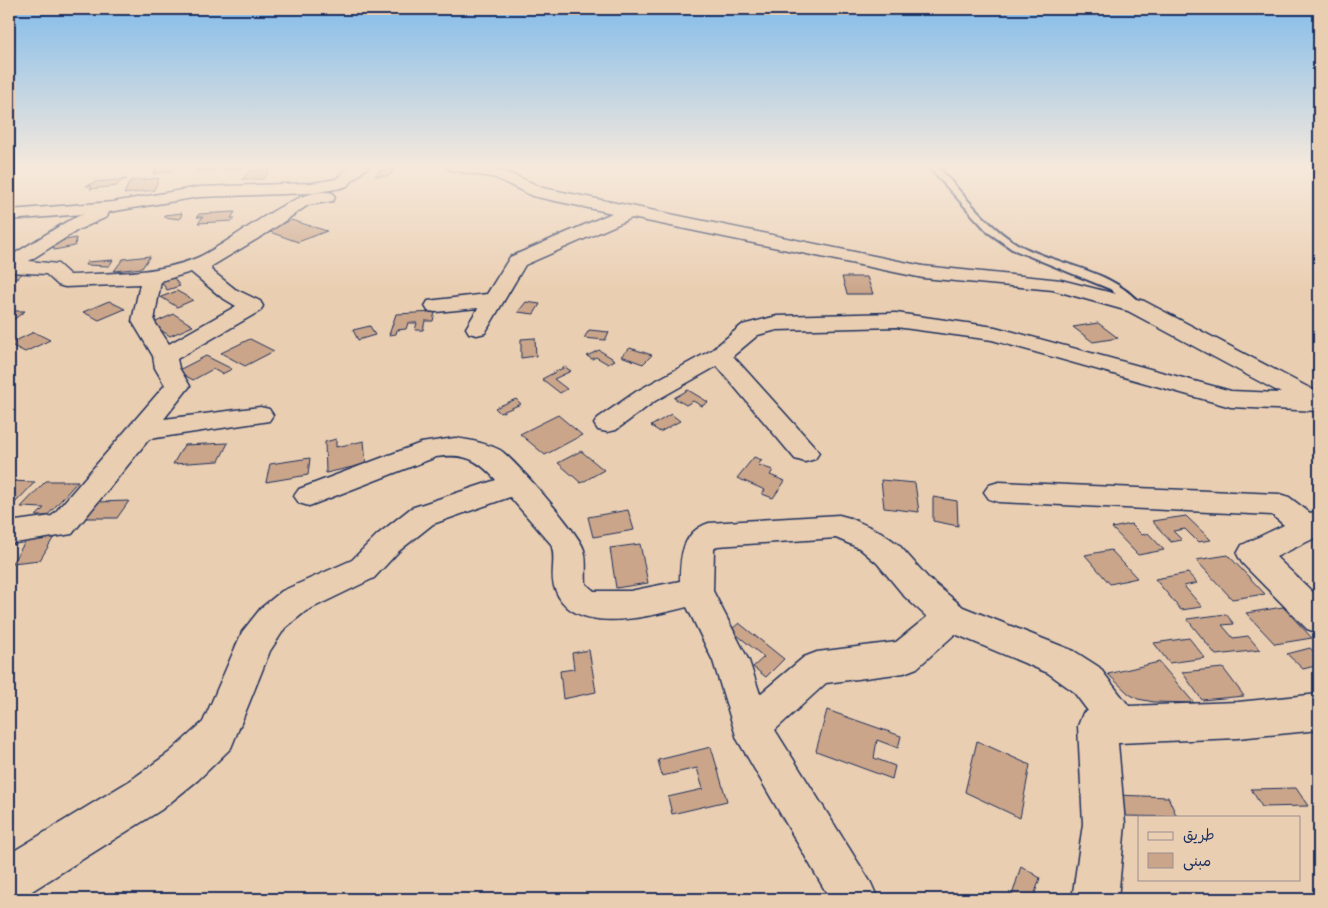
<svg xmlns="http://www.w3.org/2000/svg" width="1328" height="908" font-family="Kalam,'Playpen Sans Arabic',sans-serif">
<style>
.building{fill:#caa58a;stroke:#1b2f5e}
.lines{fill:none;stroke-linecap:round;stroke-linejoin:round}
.lane-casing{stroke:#1b2f5e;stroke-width:4}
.street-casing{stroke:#1b2f5e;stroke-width:3}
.lane{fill:#eaceb1;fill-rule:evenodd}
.street{fill:#eaceb1;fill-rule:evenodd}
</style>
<rect width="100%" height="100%" fill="#eaceb1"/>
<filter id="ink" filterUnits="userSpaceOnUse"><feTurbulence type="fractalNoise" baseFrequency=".02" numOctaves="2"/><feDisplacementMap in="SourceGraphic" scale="10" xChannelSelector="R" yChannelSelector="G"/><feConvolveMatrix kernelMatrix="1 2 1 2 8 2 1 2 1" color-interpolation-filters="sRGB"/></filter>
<g filter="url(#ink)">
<g class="building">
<polygon points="200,165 219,165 215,170 195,171"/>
<polygon points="224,165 244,165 242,168 221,170"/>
<polygon points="160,166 178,166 171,171 153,174 157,171 153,171"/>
<polygon points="270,170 263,179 242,179 250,171"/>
<polygon points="380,170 394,170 389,176 375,176"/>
<polygon points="159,178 154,190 124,194 130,181"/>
<polygon points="127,179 120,181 117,186 90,189 92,186 86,186 96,182"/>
<polygon points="235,212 231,218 235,218 233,221 198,223 203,217 197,217 199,214"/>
<polygon points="182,213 180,219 164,217 164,215"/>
<polygon points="291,220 327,231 298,242 267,231"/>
<polygon points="76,238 75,246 54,250 54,247 47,248 55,242"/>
<polygon points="150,256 142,268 114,271 123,259"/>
<polygon points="113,260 109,266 85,265 87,262"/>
<polygon points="28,269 17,278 9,279 9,270"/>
<polygon points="173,277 180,286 167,290 160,280"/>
<polygon points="842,277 867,277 873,294 847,294"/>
<polygon points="177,291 193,300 177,307 161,297"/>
<polygon points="109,301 125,309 99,320 83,312"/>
<polygon points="526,302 540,304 534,314 518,312"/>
<polygon points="9,311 25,311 9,323"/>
<polygon points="435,312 433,321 425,321 423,330 415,330 417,323 408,323 406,329 397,330 396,334 389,335 396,314"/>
<polygon points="174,314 193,326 170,336 151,324"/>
<polygon points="1098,323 1118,338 1093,342 1073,327"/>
<polygon points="370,326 375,335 358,340 353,330"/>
<polygon points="589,330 609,332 605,340 584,338"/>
<polygon points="34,332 50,340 25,352 9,344"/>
<polygon points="535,338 536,356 521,358 521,339"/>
<polygon points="250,339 274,351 245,366 221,353"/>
<polygon points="630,348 652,355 643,364 621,356"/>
<polygon points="599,350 615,360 608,364 596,357 592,359 587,356"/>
<polygon points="206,356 232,369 222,374 213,369 193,380 177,371"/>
<polygon points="565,367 571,371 554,379 567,389 560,393 542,379"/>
<polygon points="688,390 708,402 702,406 693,401 686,405 674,398"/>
<polygon points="516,399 521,404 500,413 495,408"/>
<polygon points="671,414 680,421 660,432 651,426"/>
<polygon points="558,415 582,435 545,455 520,434"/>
<polygon points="336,439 336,447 364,441 366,464 326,473 325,442"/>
<polygon points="228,443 219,461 173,464 184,445"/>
<polygon points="581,451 604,470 581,483 558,463"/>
<polygon points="754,457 762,460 758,465 773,470 770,475 785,481 773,498 762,494 765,490 737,478"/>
<polygon points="310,458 308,475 266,482 270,464"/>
<polygon points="881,480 915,483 919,512 884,508"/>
<polygon points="9,481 35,482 14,504 9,504"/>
<polygon points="46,481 78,481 47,516 36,516 44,508 21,507"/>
<polygon points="933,497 957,501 958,526 933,521"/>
<polygon points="129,501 117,518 83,518 96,502"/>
<polygon points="628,510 634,530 593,537 588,517"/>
<polygon points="1186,516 1211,540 1198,542 1185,529 1173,531 1182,540 1171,542 1152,521"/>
<polygon points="1131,524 1142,535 1148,533 1164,550 1138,555 1112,528"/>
<polygon points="54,537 40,560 12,563 27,539"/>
<polygon points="640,544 648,583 616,588 610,548"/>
<polygon points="1111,550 1137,578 1110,584 1085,555"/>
<polygon points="1228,555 1265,594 1232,599 1196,560"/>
<polygon points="1188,573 1197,583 1184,586 1202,607 1181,610 1155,579"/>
<polygon points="1283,607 1312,638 1275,644 1246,613"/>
<polygon points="1226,614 1234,624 1222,625 1233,638 1248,636 1260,650 1216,655 1187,619"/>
<polygon points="739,623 784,659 766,677 753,667 764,657 731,630"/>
<polygon points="1189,638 1205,658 1169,663 1154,643"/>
<polygon points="1310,648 1319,657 1319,665 1303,669 1287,654"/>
<polygon points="589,650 596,692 563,699 560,671 574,669 572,653"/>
<polygon points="1159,662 1194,703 1154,702 1138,699 1129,694 1108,674"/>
<polygon points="1223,668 1244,696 1202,700 1182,672"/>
<polygon points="827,710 901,736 898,748 877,740 874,758 895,766 892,779 816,751"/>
<polygon points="977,741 1030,765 1020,818 965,792"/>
<polygon points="711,747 727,801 672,814 668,797 703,789 697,768 662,776 658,760"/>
<polygon points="1296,788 1308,806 1262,807 1251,789"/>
<polygon points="1116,795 1168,797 1177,817 1125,816"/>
<polygon points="1021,866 1040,878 1033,899 1011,899"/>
</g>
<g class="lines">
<defs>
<path id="lane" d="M 927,165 L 936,165 C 962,192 986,226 1019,245 C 1058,266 1113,269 1142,306 L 1136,309 L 1132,308 L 1110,289 L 1012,249 L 988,232 Z"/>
<g id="street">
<polygon points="9,165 22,165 9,172"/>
<path d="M 352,165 L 370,165 L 347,186 L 341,188 L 313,193 L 199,197 L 109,212 L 107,217 L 78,230 L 29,261 L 58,264 L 70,275 C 112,273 155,274 194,259 C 231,245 295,184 333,193 L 335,197 L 333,201 L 308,205 L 267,233 L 212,266 L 211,270 L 235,289 L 260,301 L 263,306 L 260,311 L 177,359 L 179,368 L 190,386 L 164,419 L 260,407 L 269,409 L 273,415 L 269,421 L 149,439 L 72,534 L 9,544 L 9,522 L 52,516 L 165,385 L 155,368 L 153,356 L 132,321 L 140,284 L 65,287 L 58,285 L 46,274 L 9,272 L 9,257 L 66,222 L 83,214 L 9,220 L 9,210 L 113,202 L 199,187 L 313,183 L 336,179 ZM 191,272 L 221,297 L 236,306 L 169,344 L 154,321 L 161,281 Z"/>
<path d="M 443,165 C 489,165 502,169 543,188 L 923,266 L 1061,280 L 1144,301 L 1319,393 L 1319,411 L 1231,407 L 992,340 L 896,327 L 777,330 L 758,335 L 733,356 L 815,447 L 819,453 L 815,459 L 805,462 L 795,459 L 717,366 L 655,401 L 616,430 L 607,432 L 598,430 L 594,424 L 598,418 L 637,391 L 712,350 L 742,325 L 777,316 L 896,313 L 995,327 L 1231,391 L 1281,393 L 1128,311 L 1053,290 L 923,278 L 632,218 L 525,265 L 485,333 L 477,335 L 469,333 L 466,328 L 478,308 L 436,312 L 428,311 L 425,306 L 428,301 L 436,300 L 487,294 L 510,257 L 612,213 L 532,196 L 496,178 L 451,170 Z"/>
<path d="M 455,438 C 470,440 486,443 500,450 C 513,458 580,534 584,550 C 587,560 585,573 586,584 L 594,591 L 630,591 L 680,581 C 680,556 682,532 709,523 L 839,515 L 850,518 L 881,532 L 899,545 L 929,579 L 963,607 L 1074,651 L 1099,667 L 1129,706 L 1238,702 L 1319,694 L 1319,730 L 1238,738 L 1118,743 L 1125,824 L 1118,899 L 1072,899 L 1083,824 L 1078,726 L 1083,713 L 1088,711 L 1073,691 L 1048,673 L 955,634 L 917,668 L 904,673 L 826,683 L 775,730 L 871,883 L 878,899 L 830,899 L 737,739 L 713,661 L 687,607 C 650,616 573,638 555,589 C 549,575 557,559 551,544 L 510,497 L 433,524 L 399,551 L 374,578 L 306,611 L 285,628 L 270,651 L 231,748 L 198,780 L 161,810 L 32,891 L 26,899 L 9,899 L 9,854 L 131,780 L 170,752 L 203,722 L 242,632 L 261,608 L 282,591 L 352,560 L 377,535 L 411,508 L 496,480 C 477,459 465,453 436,457 L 309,506 L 299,503 L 294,496 L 299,489 L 421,443 ZM 836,538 L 859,548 L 877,563 L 905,597 L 927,617 L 896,642 L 817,652 L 804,657 L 760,694 L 749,661 L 713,591 L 714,549 L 717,546 Z"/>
<polygon points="999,482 1279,494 1289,497 1310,513 1319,511 1319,536 1276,557 1319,598 1319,633 1307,629 1242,563 1237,554 1242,545 1284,525 1272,515 999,502 989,499 984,492 989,485"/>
</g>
</defs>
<use href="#lane" class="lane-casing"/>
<use href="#street" class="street-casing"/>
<use href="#lane" class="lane"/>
<use href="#street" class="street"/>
</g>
</g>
<linearGradient id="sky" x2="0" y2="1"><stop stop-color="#83bcea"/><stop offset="0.57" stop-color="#f6e9dc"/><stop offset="1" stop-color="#f6e9dc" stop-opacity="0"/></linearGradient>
<rect width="1328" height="292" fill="url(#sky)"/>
<rect width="1328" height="908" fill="none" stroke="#eaceb1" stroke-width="30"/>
<rect x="15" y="15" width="1298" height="878" fill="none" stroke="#1b2f5e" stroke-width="2" filter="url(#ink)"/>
<rect x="1138" y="816" width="162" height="65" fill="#eaceb1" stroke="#978e90"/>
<rect x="1148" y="832" width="25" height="8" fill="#eaceb1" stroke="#978e90"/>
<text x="1183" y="840" font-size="15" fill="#1b2f5e">طريق</text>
<rect x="1148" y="853" width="25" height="15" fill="#caa58a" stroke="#978e90"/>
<text x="1183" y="866" font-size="15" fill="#1b2f5e">مبنى</text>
</svg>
